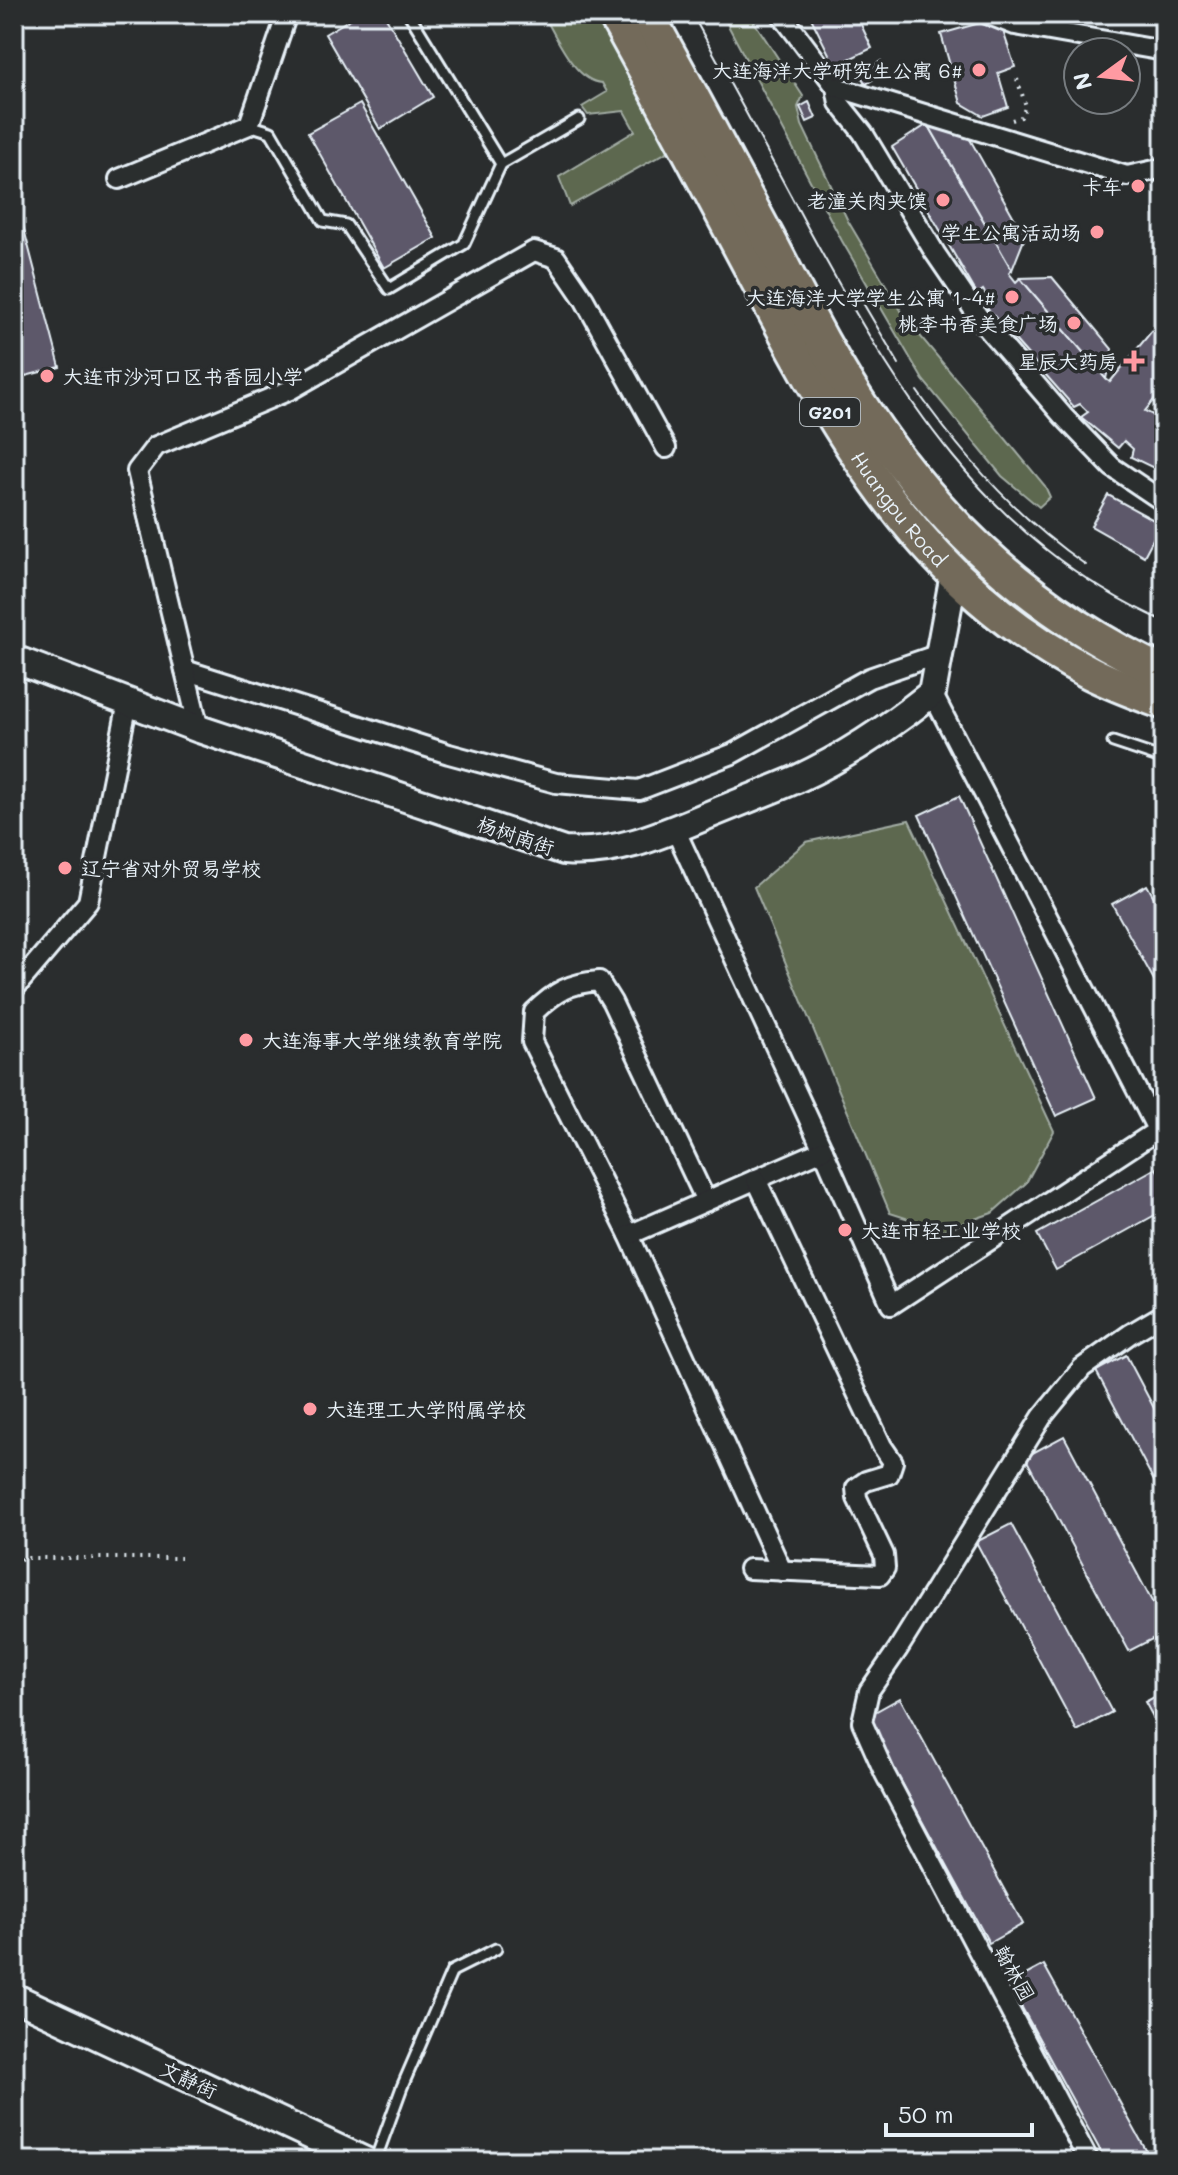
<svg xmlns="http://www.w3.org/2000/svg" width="1178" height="2175" font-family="Mali,'LXGW WenKai TC',sans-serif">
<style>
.green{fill:#5d684f;stroke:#a2aca4;stroke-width:2}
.building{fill:#5d586a;stroke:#e8f1f8;stroke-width:2}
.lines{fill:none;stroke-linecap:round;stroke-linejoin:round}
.lane-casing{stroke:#e8f1f8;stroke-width:15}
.street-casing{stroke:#e8f1f8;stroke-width:24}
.secondary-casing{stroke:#e8f1f8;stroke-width:32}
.highway-casing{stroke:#e8f1f8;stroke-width:38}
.path{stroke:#e8f1f8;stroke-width:4;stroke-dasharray:2 6;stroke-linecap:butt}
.lane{stroke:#2a2d2e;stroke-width:9}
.street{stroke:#2a2d2e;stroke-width:18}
.secondary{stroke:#2a2d2e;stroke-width:26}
.highway{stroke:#736b5a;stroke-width:32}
.tram{stroke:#e8f1f8;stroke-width:2}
.poi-dot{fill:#ff9aa2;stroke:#2a2d2e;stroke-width:3}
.labels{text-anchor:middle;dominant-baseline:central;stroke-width:7;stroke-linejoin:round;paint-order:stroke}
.shield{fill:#2a2d2e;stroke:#afb6bb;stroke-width:2}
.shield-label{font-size:18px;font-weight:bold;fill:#e8f1f8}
.poi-label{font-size:20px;fill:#e8f1f8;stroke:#2a2d2e;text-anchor:end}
.street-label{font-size:20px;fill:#e8f1f8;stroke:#2a2d2e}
</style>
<rect width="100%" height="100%" fill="#2a2d2e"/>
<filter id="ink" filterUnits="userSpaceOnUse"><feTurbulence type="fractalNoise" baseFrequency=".0125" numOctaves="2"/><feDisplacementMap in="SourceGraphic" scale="16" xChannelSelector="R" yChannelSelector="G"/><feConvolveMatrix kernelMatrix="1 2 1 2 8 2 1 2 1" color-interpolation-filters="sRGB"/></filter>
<g filter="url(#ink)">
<g class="green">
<path d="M 543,14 L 599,14 L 674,148 L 570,206 L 559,177 L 635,131 L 624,111 L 588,115 L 582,107 L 607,92 L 602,83 C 575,82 556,36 543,14 Z"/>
<polygon points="722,14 749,14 803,96 798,107 802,125 848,221 906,319 1045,486 1050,497 1039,507 1002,476 923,380 842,241"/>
<polygon points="909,820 1054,1131 1026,1183 992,1213 943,1230 890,1213 754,887 806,842"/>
</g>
<g class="building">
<polygon points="359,14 384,14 433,97 380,129 325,34"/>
<polygon points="809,14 856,14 872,48 835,66"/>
<polygon points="983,22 1003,31 1015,67 998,73 1008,107 983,116 961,103 941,34"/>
<polygon points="881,61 887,70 866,84 860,75"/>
<polygon points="809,102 816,118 807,122 800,107"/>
<polygon points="360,104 436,238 384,268 308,133"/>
<polygon points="928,124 1012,270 1009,273 1016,282 1020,278 1106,379 1110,382 1164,316 1164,387 1145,411 1164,421 1164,473 1131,457 1133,449 1124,441 1118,448 1081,417 1088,412 1080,404 1074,407 986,307 990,301 983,290 977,294 892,147"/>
<polygon points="928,124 967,134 1025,237 1012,270"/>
<polygon points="14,191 60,367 14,379"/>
<polygon points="1052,277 1112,349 1106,379 1020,278"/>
<polygon points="1108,495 1161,524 1144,556 1091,526"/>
<polygon points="959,796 1096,1098 1056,1116 919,815"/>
<polygon points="1147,885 1164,915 1164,998 1112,904"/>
<polygon points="1156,1168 1164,1182 1164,1210 1056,1270 1037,1234"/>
<polygon points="1126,1355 1164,1427 1164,1500 1096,1371"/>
<polygon points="1064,1436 1164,1624 1164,1633 1129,1651 1025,1457"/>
<polygon points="1011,1524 1112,1712 1077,1731 976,1542"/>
<polygon points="1164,1692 1164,1737 1145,1702"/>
<polygon points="900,1698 1023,1924 989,1943 866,1717"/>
<polygon points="1044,1965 1152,2161 1106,2161 1009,1984"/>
</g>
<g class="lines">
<defs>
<g id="lane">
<polyline points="249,125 271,132 323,221 346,225 389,289 464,244 501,164 409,14"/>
<polyline points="501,164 579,119"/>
<polyline points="1113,742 1164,759"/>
<polyline points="375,2161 402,2087 452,1971 496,1949"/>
</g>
<g id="street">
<polyline points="781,14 836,87 839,103 863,133 935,253 982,322 1063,416 1112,467 1164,502"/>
<polyline points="987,14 1015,25 1164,51"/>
<polyline points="836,87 1127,176 1164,168"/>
<polyline points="119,179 249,125 287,14"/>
<polyline points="185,670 449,754 556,783 639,790 732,754 869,678 930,657"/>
<polyline points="932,693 1162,1139"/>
<polyline points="199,729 137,471 156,446 290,390 534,251 556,258 584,299 666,448"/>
<polyline points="675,829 823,1150 891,1305 1164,1126"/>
<polyline points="14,989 88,902 128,702"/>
<path d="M 706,1201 L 612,1002 L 599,981 C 569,983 555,992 534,1012 L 532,1042 L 629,1235 L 782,1571"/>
<polyline points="629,1235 823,1150"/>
<polyline points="749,1569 880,1575 885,1568 884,1555 857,1498 856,1488 866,1481 889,1474 893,1462 882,1446 756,1179"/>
<polyline points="1089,2161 885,1774 862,1722 869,1691 898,1649 1042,1417 1082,1368 1130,1334 1164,1314"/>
</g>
<g id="secondary">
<path d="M 14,659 L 199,729 L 564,851 C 617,855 663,834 711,814 C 740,802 769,791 797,779 C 845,757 891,726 932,693 L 954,574"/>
<polyline points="14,1997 365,2161"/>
</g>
<g id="highway">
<path id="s1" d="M 614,14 C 663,102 710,191 757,280 C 842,440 923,587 1091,673 C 1115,685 1140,694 1164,703"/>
<path d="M 647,14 C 691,92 732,171 774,249 C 803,305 831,361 866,413 C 942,528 1039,616 1164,673"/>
</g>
</defs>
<use href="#lane" class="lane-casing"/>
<use href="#street" class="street-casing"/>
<use href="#secondary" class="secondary-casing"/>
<use href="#highway" class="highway-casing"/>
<g class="path">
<polyline points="1012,120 1021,117 1026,106 1016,76"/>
<polyline points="14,1565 22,1558 181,1558"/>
</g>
<use href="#lane" class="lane"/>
<use href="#street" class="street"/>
<use href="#secondary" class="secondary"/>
<use href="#highway" class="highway"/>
<g class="tram">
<path d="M 692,14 C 731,85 770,156 808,228 C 897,391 986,542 1164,621"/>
<polyline points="860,298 899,364"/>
<path d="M 917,391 C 962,455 1020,520 1086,565"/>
</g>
</g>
</g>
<g class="poi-dot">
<circle cx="979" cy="70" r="8"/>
<circle cx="1138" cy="186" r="8"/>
<circle cx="943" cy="200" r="8"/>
<circle cx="1097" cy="232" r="8"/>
<circle cx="1012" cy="297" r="8"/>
<circle cx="1074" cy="323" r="8"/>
<path d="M1130 349h8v8h8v8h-8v8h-8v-8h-8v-8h8z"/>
<circle cx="47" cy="376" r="8"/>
<circle cx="65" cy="868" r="8"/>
<circle cx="246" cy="1040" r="8"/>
<circle cx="845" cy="1230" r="8"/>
<circle cx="310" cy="1409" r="8"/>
</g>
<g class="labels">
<rect class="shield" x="800" y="398" width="60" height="28" rx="6"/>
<g class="shield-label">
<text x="830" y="412">G201</text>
</g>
<g class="poi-label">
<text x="963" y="70">大连海洋大学研究生公寓 6#</text>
<text x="1122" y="186">卡车</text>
<text x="927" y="200">老潼关肉夹馍</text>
<text x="1081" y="232">学生公寓活动场</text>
<text x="996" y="297">大连海洋大学学生公寓 1~4#</text>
<text x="1058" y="323">桃李书香美食广场</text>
<text x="1118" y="361">星辰大药房</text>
<text x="63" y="376" text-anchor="start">大连市沙河口区书香园小学</text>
<text x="81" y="868" text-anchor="start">辽宁省对外贸易学校</text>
<text x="262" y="1040" text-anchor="start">大连海事大学继续教育学院</text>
<text x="861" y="1230" text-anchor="start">大连市轻工业学校</text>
<text x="326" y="1409" text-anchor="start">大连理工大学附属学校</text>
</g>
<g class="street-label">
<text stroke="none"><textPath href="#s1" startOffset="572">Huangpu Road</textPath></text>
<text transform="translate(516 835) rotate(19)">杨树南街</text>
<text transform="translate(1015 1973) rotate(62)">翰林园</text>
<text transform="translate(189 2079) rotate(25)">文静街</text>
</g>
</g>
<rect width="1178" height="2175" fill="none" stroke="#2a2d2e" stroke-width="48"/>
<rect x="24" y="24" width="1130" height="2127" fill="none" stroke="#e8f1f8" stroke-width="3" filter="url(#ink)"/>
<g transform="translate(1102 76) rotate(255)"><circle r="38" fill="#2a2d2e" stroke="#767b7f" stroke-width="2"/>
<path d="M0-6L14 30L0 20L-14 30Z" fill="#ff9aa2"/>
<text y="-12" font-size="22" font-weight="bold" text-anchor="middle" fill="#e8f1f8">N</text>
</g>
<path d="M886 2123v12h146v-12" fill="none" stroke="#e8f1f8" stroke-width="4"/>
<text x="898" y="2123" font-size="24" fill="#e8f1f8" stroke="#2a2d2e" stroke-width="6" paint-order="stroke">50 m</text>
</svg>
